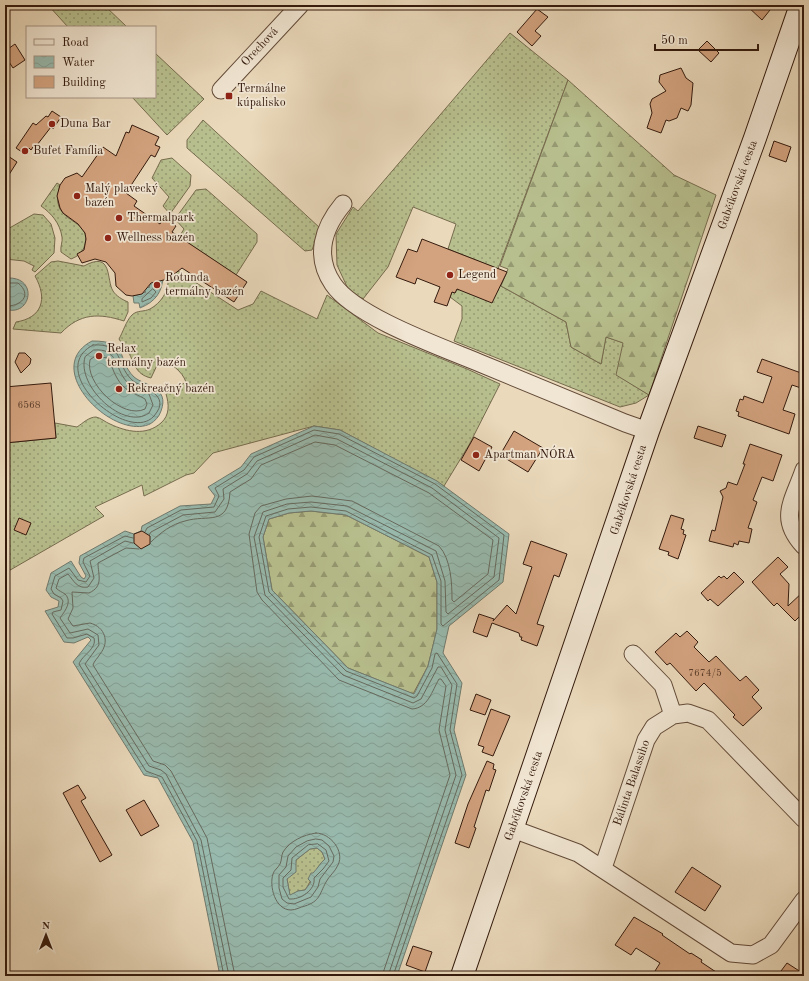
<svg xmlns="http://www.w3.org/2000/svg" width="809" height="981" font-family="'Old Standard TT',serif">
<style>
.grass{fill:url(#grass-dots);stroke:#766c4e}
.forest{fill:url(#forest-firs);stroke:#766c4e}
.water{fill:url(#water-waves);stroke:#707a6e;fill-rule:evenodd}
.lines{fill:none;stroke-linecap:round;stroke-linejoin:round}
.shore{stroke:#666a5e;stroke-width:1}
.building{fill:#d3a37f;stroke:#341a0d}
.street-casing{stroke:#624a38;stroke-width:19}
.secondary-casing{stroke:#341a0d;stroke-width:24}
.street{stroke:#f1e6d3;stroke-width:17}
.secondary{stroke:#f1e6d3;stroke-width:22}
.poi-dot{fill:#8f2418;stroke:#f1e6d3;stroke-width:1.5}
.labels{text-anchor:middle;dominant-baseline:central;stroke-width:3.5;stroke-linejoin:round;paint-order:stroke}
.number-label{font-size:10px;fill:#5c3c2a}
.street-label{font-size:12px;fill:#341a0d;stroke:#f1e6d3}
.poi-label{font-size:12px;fill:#341a0d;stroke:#f1e6d3;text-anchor:start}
</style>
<defs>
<pattern id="grass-dots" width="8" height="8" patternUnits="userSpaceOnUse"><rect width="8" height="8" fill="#b8bf8e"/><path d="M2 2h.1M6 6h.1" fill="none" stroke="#969a72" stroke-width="1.8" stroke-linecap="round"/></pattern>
<pattern id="forest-firs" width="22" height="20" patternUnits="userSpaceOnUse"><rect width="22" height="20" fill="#b8bf8e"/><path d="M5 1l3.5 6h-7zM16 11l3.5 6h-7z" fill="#969a72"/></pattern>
<pattern id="water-waves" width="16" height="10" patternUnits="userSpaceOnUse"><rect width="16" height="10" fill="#98baae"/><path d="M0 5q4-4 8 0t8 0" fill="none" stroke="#849f94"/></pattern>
</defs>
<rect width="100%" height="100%" fill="#ead9bb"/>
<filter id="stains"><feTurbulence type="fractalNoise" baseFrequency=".005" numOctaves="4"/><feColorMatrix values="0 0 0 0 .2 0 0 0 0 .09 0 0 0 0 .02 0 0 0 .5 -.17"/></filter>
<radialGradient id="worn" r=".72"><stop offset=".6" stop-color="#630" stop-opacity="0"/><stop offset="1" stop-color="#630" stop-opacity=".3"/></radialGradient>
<g class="grass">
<polygon points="48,5 104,5 127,27 68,27"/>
<polygon points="510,33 568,80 498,269 448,249 456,224 413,207 388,267 363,299 349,291 337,265 336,234 353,207 358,211"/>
<polygon points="155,53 204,99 167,135 132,97 155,97"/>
<polygon points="203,120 320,228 312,250 305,251 187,148 187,140"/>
<polygon points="172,158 191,175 190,186 170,214 163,206 169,197 152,178 161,160"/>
<path d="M 57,183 L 60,185 C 58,193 56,201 60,209 C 68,223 90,224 85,244 C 83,253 78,256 71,259 L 61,252 C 60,247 63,241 62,237 C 60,223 51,213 41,206 Z"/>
<polygon points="206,189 257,234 257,242 236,275 179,237 184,229 175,219 196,190"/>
<polygon points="34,214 43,215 51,224 55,238 54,253 35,272 32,270 34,266 24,261 5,259 6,230"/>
<path d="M 58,261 L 84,266 C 113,250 106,280 113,291 C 116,296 123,300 128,302 L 128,312 L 124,321 C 99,313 80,313 61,333 L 13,329 L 16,322 C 42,318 48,299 35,276 L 51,262 Z"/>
<path d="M 178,271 L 238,310 L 253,304 L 261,291 L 317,319 L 327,295 L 378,333 L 467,369 L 500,384 L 469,445 L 444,486 L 340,430 L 314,426 L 213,453 L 194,473 L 186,475 L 144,496 L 142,485 L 95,507 L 104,516 L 5,573 C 5,566 4,557 5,550 C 8,538 15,520 5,509 L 5,443 L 56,438 L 55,423 L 77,427 C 83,423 89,417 96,417 C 101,418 105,422 110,424 C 127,432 146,436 161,423 C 170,415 169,404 166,394 L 186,382 C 182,371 171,363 160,359 L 151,378 C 134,374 135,362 127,350 C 125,346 121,343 119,339 C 123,332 126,321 132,315 C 137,310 144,312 150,309 C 161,303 169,291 168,279 Z"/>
<polygon points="499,285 566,322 571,347 601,364 606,337 624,343 617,375 649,395 636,403 620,407 454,341 462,319 462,306 450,297 452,292 455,293 457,289"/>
<path d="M 317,848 L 322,852 L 325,859 C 316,867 312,880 305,890 L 298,891 L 290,896 L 287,879 L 295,866 L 296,860 L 310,849 Z"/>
</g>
<g class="forest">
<polygon points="568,80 674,175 716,195 649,395 616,375 623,343 606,337 601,364 571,347 566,322 501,286 508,269 500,266"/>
<polygon points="311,511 346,515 429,557 437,582 437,629 428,666 413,694 348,668 272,590 263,537 269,519 289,513"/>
</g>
<g class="water">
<path d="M 163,275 C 163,292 155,302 140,308 L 139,303 L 134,303 L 133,296 L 146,292 L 141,288 L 145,284 L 149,288 L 152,278 Z"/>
<path d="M 8,278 C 39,277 31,318 5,309 L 5,280 Z"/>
<path d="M 92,341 C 131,341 115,358 134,377 C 145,386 170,387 161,411 C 159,417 155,421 150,424 C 113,441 40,368 92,341 Z"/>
<path d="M 314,426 L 340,430 L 437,481 L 509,534 L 503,582 L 449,626 L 443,653 L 462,683 L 454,730 L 466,775 L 397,976 L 220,976 L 193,842 L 158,778 L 144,775 L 73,662 L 91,640 L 88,637 L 74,643 L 64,642 L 45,611 L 58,607 L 59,601 L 51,597 L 46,590 L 51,573 L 71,561 L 81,577 L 84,579 L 86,576 L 79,563 L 80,556 L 125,531 L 134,534 L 141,531 L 142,526 L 180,506 L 211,504 L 215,496 L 208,487 L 241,467 L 251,454 ZM 311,511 L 346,515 L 429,557 L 437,582 L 437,629 L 428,666 L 414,694 L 348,668 L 272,590 L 263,537 L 269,519 L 289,513 ZM 317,848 L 322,852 L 325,859 C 320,863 318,868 313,873 L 311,873 L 308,879 L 311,882 L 305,890 L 298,891 L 290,895 L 287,879 L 296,872 L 296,860 L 310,849 Z"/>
</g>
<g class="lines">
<g class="shore">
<path d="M 5,283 L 18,283 C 33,295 21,307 5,306"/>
<polygon points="153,289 156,292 151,298 142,302 142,299"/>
<path d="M 93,345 C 125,343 115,364 132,380 C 141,388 173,394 154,416 C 129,445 43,371 93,345 Z"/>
<path d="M 94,350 C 119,348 114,368 127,382 C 134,389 142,390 149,394 L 153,405 L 149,413 C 124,431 76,386 85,357 Z"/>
<path d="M 96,356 L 107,358 C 112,364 113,372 117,378 C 124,391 133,392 145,399 L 147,404 L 145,409 C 123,420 84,383 90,360 Z"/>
<polyline points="145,532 147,528 181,510 214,507 219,496 215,488 244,470 254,457 314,430 339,434 435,484 504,535 499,580 443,626 441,624 441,581 432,555 346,511 311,507 288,509 266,516 259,537 269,592 346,671 414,698 417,696 432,668 435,654 437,653 457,684 450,730 462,775 393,976"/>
<polyline points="149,535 151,532 183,515 215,512 224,499 223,489 247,474 257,461 315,435 337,439 432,488 499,538 494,577 448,614 446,612 445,581 436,551 347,506 311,502 287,504 263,512 254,537 265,595 343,675 413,703 421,699 438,667 441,667 452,685 445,730 456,775 388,976"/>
<path d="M 133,538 L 125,536 L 84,558 L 83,562 L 90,576 L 86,582 L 78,580 L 69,568 L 55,576 L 51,589 L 54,594 L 61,598 L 63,601 L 61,610 L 53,612 L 52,614 L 67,638 L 73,638 L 87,634 L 94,638 C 97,649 82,655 79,664 L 146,771 L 162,777 L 197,841 L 224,976"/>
<path d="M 151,542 C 160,533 172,524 185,521 C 208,514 228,527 230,492 L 251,479 L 261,465 L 315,442 L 335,445 L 429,493 L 493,540 L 488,574 L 454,602 L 452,600 C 452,583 451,559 439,546 L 352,501 L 312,496 L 286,499 L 261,506 L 255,513 L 249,534 L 257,592 L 262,600 L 339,680 L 412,709 C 428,708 432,691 439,679 L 441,679 L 446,686 L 439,730 L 450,775 L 382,976"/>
<path d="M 133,543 L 125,541 L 90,561 L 94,578 L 88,587 C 77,589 74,581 68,574 L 59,579 L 56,588 C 59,591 62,592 65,594 C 73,602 64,612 60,618 L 70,633 L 88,629 L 98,635 L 99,645 L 85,664 L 149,766 L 161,770 L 166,774 L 201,840 L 229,976"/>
<path d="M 139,549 L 126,548 L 98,563 C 98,575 104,586 89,593 L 72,592 L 73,608 L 68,619 L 73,626 L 90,623 C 105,627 110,642 100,654 C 98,658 94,661 93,665 L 153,761 L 165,765 L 171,771 L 207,838 L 235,976"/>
<path d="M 316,833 C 330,833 345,851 338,865 C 335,872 329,876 326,882 C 319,895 320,901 305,906 C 300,907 296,910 291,910 C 275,910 269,886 273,874 C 274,870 278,868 280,864 C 282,860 281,856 283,852 C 290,841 303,835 316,833 Z"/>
<polygon points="316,839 322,840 329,846 334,856 333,862 320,879 318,887 311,897 294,904 287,903 282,899 279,888 279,875 286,867 288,856 296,847 307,841"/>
<path d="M 318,844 L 326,850 L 329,861 L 323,869 L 314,878 C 316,890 300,900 289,899 L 283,887 L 283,878 L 291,870 L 292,858 L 308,845 Z"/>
</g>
</g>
<g class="building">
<polygon points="746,5 774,5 762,20"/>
<polygon points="537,9 548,17 535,31 541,36 532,46 517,32"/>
<polygon points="707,41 719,53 711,62 698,50"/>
<polygon points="15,44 25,60 13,68 5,56 5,51"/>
<polygon points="681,68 686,78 693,83 691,105 688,111 681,108 677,118 669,121 666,120 661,133 647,128 652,113 650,104 652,99 666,91 659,82 660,75"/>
<polygon points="52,111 61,117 53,129 51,127 37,145 35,144 31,150 29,148 25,154 16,148 33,123 36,125 46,116 48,117"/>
<polygon points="132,125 159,137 155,145 160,147 155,157 151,155 126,193 137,201 134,206 160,224 164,217 170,221 176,226 172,232 247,282 234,302 182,268 168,279 151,283 142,294 132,296 126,295 116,286 115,273 106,262 95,259 82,263 77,254 84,250 86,239 85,233 78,224 63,213 60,208 57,196 60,185 65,178 77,173 82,177 103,147 116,156 126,132 129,133"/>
<polygon points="774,141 791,147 786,162 769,156"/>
<polygon points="5,154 17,162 5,181"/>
<polygon points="422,239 507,272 492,303 457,289 455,293 452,292 447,306 434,302 440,287 417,278 415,284 396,277 408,249 417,252"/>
<polygon points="19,353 25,353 31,359 30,364 21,373 15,362"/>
<polygon points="762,359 804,374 804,389 792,385 783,410 795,414 789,434 738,416 739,412 736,411 740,399 743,400 744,396 763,403 772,377 757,372"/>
<polygon points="51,383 56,438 5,443 5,387"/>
<polygon points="698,426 726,435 722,447 694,438"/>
<polygon points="514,431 543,448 528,472 500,455"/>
<polygon points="474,437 492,447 479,471 461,460"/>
<polygon points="750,444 782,455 773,481 762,477 753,500 757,502 748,528 752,529 749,543 739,541 738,545 734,543 733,547 709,541 712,530 715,531 723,497 720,491 726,488 728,482 737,485 745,464 743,464"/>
<polygon points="671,515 684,519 681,529 684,530 683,534 686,535 678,559 668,555 669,552 659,549"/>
<polygon points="19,518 31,523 26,535 14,530"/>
<polygon points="142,531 150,536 150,544 141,549 134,543 134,534"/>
<polygon points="531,541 567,554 559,577 554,575 537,624 544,626 537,646 521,640 522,637 520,637 519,633 492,623 487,637 473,632 479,614 494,619 493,621 507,605 516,614 532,567 523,564"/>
<polygon points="778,557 788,567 780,574 789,584 788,606 804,591 804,612 795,621 777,603 774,606 772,604 752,582"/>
<polygon points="734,572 744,582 718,606 710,599 708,601 701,593 719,576 721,578 724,576 727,579"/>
<polygon points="687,631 698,642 694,647 709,662 716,656 740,681 746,676 759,690 752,697 762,708 743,726 733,717 735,715 704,683 696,691 670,663 667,665 655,652 676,633 680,637"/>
<polygon points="476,694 491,700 485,715 470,710"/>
<polygon points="491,709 510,716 493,756 482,752 484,747 478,745"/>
<polygon points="487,761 494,764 493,769 496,770 489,791 486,790 474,827 476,828 469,848 455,843 468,804"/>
<polygon points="78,785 86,798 81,801 112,855 100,862 63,793"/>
<polygon points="144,800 159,826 141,836 126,810"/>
<polygon points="692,867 721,886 705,911 675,892"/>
<polygon points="634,917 663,934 662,935 690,954 691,953 702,960 701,962 722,976 662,976 655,971 660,963 636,948 631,955 615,945"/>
<polygon points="413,946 432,952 425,972 406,965"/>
<polygon points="787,963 804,974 804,976 787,976 781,971"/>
</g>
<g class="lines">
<defs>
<g id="street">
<polyline points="221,90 300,5"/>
<path d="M 343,204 C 323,228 314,256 333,284 C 355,317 444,348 482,364 C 529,383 577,403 625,423 L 648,431"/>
<path d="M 804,470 C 793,502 778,518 804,546"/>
<polyline points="633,654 663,685 673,715"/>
<polyline points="513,829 578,853 731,953 753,955 771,945 804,900"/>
<polyline points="603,868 646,740 654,727 673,715 688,713 708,720 804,819"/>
</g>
<polyline id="secondary" points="462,976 648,431 755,138 801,5"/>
</defs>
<use href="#street" class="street-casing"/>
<use href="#secondary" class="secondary-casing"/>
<use href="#street" class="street"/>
<use href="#secondary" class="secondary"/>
</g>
<g class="poi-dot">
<rect x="225" y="92" width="8" height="8" rx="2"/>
<circle cx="52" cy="124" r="4"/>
<circle cx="25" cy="151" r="4"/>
<circle cx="77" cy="196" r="4"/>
<circle cx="119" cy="218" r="4"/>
<circle cx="108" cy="238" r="4"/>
<circle cx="450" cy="275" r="4"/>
<circle cx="157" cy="285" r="4"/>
<circle cx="99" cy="356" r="4"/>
<circle cx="119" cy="389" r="4"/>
<circle cx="476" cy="455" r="4"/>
</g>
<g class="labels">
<g class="number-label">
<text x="29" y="405">6568</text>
<text x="705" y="673">7674/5</text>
</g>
<g class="street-label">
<text transform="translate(260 47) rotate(-47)">Orechová</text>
<text transform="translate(738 185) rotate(-70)">Gabčíkovská cesta</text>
<text transform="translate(629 490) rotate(-72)">Gabčíkovská cesta</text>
<text transform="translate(632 783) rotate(-71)">Bálinta Balassiho</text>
<text transform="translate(524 796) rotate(-71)">Gabčíkovská cesta</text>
</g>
<g class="poi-label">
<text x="237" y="89">Termálne<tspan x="237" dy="14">kúpalisko</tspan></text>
<text x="60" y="124">Duna Bar</text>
<text x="33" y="151">Bufet Família</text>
<text x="85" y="189">Malý plavecký<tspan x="85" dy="14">bazén</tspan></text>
<text x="127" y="218">Thermalpark</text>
<text x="116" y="238">Wellness bazén</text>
<text x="458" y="275">Legend</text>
<text x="165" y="278">Rotunda<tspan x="165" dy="14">termálny bazén</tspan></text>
<text x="107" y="349">Relax<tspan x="107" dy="14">termálny bazén</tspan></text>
<text x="127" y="389">Rekreačný bazén</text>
<text x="484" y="455">Apartman NÓRA</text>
</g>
</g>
<rect width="809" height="981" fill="none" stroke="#ead9bb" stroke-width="20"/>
<rect x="6" y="6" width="797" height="969" fill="none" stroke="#341a0d" stroke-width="2"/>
<rect x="10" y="10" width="789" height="961" fill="none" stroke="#341a0d"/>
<rect x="26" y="26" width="130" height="72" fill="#f1e6d3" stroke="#a59484"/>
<rect x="34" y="39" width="20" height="6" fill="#f1e6d3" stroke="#a59484"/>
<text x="62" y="46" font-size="12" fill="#341a0d">Road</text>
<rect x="34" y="56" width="20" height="12" fill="url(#water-waves)" stroke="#a59484"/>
<text x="62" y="66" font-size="12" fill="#341a0d">Water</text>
<rect x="34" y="76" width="20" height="12" fill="#d3a37f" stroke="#a59484"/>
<text x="62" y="86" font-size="12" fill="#341a0d">Building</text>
<g transform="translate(46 935)" stroke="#f1e6d3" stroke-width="3" paint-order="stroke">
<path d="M0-3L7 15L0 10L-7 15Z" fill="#341a0d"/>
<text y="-6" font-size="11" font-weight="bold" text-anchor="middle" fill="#341a0d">N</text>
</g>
<path d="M655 44v6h103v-6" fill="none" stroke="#341a0d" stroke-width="2"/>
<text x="661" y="44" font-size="12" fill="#341a0d" stroke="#f1e6d3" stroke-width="3" paint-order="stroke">50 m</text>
<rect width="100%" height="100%" filter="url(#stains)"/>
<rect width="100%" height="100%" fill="url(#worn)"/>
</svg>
